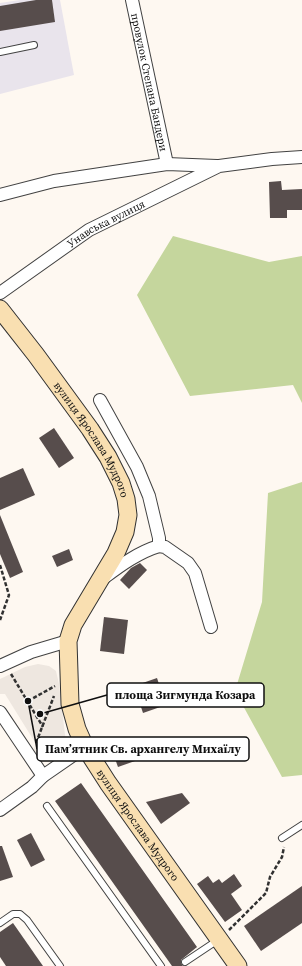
<svg xmlns="http://www.w3.org/2000/svg" width="302" height="966" font-family="'Source Serif 4',serif">
<style>
.industrial{fill:#e9e4ec}
.forest{fill:#c5d69d}
.plaza{fill:#eee7e0}
.building{fill:#574d4c}
.lines{fill:none;stroke-linecap:round;stroke-linejoin:round}
.lane-casing{stroke:#424242;stroke-width:8}
.street-casing{stroke:#424242;stroke-width:14}
.secondary-casing{stroke:#313131;stroke-width:19}
.path{stroke:#313131;stroke-width:2.5;stroke-dasharray:4 2;stroke-linecap:butt}
.lane{stroke:#fff;stroke-width:6}
.street{stroke:#fff;stroke-width:12}
.secondary{stroke:#f9dfb1;stroke-width:17}
.labels{text-anchor:middle;dominant-baseline:central;stroke-width:4;stroke-linejoin:round;paint-order:stroke}
.street-label{font-size:11px;fill:#0f0f0f;stroke:#fff}
.leader{fill:none;stroke:#0f0f0f;stroke-width:1.5}
.callout-dot{fill:#0f0f0f;stroke:#fff;stroke-width:1.5}
.callout{fill:#fff;stroke:#0f0f0f;stroke-width:1.5}
.callout-label{font-size:12px;text-anchor:middle;font-weight:bold;fill:#0f0f0f}
</style>
<rect width="100%" height="100%" fill="#fef8f1"/>
<polygon class="industrial" points="20,0 60,0 74,75 0,94 0,3"/>
<g class="forest">
<polygon points="173,236 269,262 302,256 302,403 293,385 190,396 137,295"/>
<polygon points="302,482 302,775 282,777 235,691 262,602 268,493"/>
</g>
<polygon class="plaza" points="38,664 49,666 56,671 59,684 66,743 64,746 59,750 50,756 41,755 33,751 36,744 5,694 0,694 0,679 25,667"/>
<g class="building">
<polygon points="36,0 52,0 55,22 0,31 0,6"/>
<polygon points="281,181 282,190 302,189 302,210 287,210 287,218 270,218 269,182"/>
<polygon points="54,428 74,458 59,468 39,438"/>
<polygon points="23,468 35,495 0,510 0,478"/>
<polygon points="0,515 23,572 10,578 0,554"/>
<polygon points="69,549 73,560 57,567 52,556"/>
<polygon points="140,563 147,570 129,589 120,580 131,568"/>
<polygon points="104,617 128,620 124,654 100,651"/>
<polygon points="157,678 166,705 143,713 134,686"/>
<polygon points="127,738 135,761 118,767 110,745"/>
<polygon points="81,783 197,947 181,960 181,963 183,966 172,966 55,801"/>
<polygon points="182,793 190,803 161,824 146,802"/>
<polygon points="31,833 45,860 31,867 17,840"/>
<polygon points="0,846 2,846 13,877 0,881"/>
<polygon points="234,874 242,886 231,894 242,910 225,922 197,884 208,876 213,883 219,879 222,883"/>
<polygon points="302,886 302,923 261,951 244,926"/>
<polygon points="13,923 43,966 6,966 0,957 0,932"/>
</g>
<g class="lines">
<defs>
<g id="lane">
<polyline points="0,52 34,45"/>
<polyline points="47,806 161,966"/>
<polyline points="282,838 302,825"/>
<polyline points="0,923 13,914 20,914 27,920 60,966"/>
<polyline points="185,962 218,940"/>
</g>
<g id="street">
<path id="s1" d="M 132,0 L 167,164"/>
<polyline points="0,195 54,181 167,164 217,166"/>
<path id="s2" d="M 0,293 L 89,230 L 219,166 L 272,159 L 302,157"/>
<polyline points="100,400 137,467 149,496 159,538 159,546 165,547 188,563 195,573 211,627"/>
<path d="M 105,577 C 121,565 139,552 159,546"/>
<polyline points="0,666 31,652 68,641"/>
<polyline points="0,712 43,776"/>
<polyline points="0,810 32,787 43,776 85,747"/>
</g>
<g id="secondary">
<path id="s3" d="M 0,309 L 36,355 L 90,429 L 108,457 L 121,483 L 126,499 L 128,515 L 125,532 L 116,553 L 73,625 L 68,641 L 70,704 L 77,729 L 85,747 L 108,783 L 238,966"/>
</g>
</defs>
<use href="#lane" class="lane-casing"/>
<use href="#street" class="street-casing"/>
<use href="#secondary" class="secondary-casing"/>
<g class="path">
<polyline points="0,565 9,595 0,620"/>
<polyline points="11,674 43,727"/>
<polyline points="28,701 55,686"/>
<polyline points="36,743 54,696"/>
<polyline points="229,930 266,893 270,877 282,857 284,847"/>
</g>
<use href="#lane" class="lane"/>
<use href="#street" class="street"/>
<use href="#secondary" class="secondary"/>
</g>
<g class="labels">
<g class="street-label">
<text stroke="none"><textPath href="#s1" startOffset="84">провулок Степана Бандери</textPath></text>
<text stroke="none"><textPath href="#s2" startOffset="127">Унавська вулиця</textPath></text>
<text stroke="none"><textPath href="#s3" startOffset="160">вулиця Ярослава Мудрого</textPath></text>
<text stroke="none"><textPath href="#s3" startOffset="589">вулиця Ярослава Мудрого</textPath></text>
</g>
</g>
<path class="leader" d="M40 714L107 695M28 701L37 749"/>
<g class="callout-dot">
<circle cx="40" cy="714" r="4"/>
<circle cx="28" cy="701" r="4"/>
</g>
<g class="callout">
<rect x="107" y="683" width="157" height="24" rx="4"/>
<rect x="37" y="737" width="212" height="24" rx="4"/>
</g>
<g class="callout-label">
<text x="185" y="699">площа Зигмунда Козара</text>
<text x="143" y="753">Пам’ятник Св. архангелу Михаїлу</text>
</g>
</svg>
